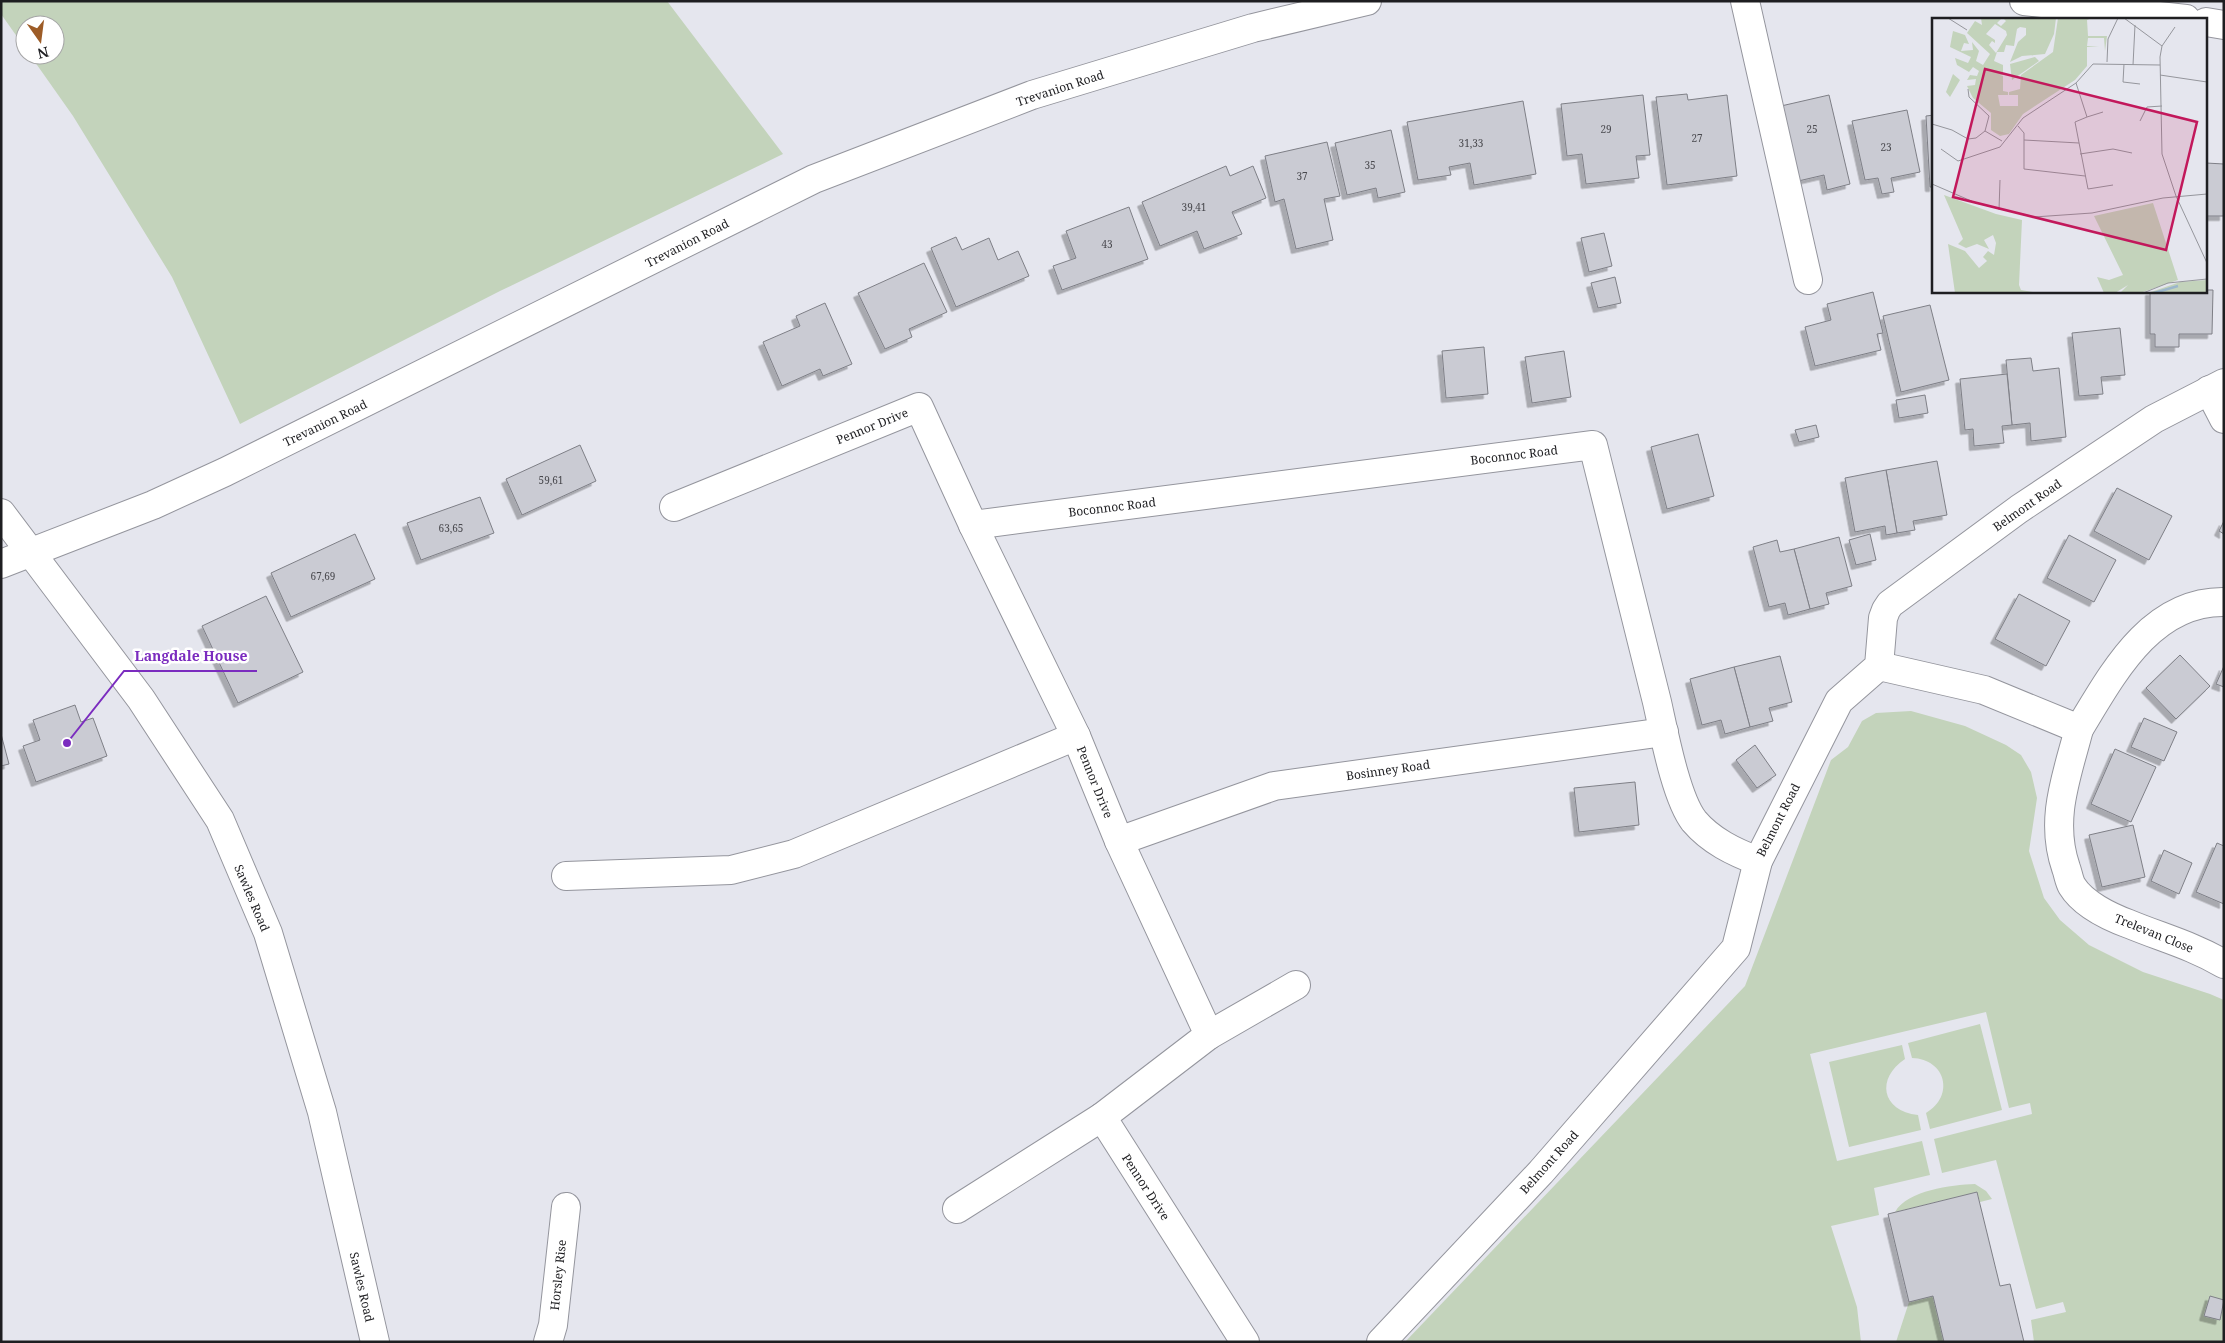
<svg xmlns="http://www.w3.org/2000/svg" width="2225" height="1343" font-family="'Noto Serif',serif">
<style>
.green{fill:#c3d3bb}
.building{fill:#cacbd3;stroke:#7e7f86;filter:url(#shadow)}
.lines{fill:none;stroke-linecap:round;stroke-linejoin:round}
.minor-casing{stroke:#94959d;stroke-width:30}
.highway-casing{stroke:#94959d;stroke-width:30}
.minor{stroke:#fff;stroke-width:28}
.highway{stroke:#fff;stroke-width:28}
.labels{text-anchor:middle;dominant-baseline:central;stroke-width:5;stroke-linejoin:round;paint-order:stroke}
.number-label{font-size:10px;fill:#49494e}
.street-label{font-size:12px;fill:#1e1e21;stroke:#fff}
.inset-river{fill:none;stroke:#9bb6cb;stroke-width:2.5}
.inset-road{fill:none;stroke:#95969c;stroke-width:1}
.view{fill:#c2185b;fill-opacity:0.15;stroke:#c2185b;stroke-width:2.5}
.inset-edge{fill:none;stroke:#1e1e21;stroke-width:2.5}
.leader{fill:none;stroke:#7b2cbf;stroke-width:2}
.callout-dot{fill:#7b2cbf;stroke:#fff;stroke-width:2}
.callout-label{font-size:14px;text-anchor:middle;font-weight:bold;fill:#7b2cbf;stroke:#fff;stroke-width:5;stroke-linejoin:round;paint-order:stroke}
</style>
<defs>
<filter id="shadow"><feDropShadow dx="-4.5" dy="4.5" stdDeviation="0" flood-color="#0004"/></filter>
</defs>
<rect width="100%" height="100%" fill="#e5e6ee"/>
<g class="green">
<polygon points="1,1 667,1 783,154 500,291 240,424 172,277 73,116 30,55 55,55 55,25 25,25 25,48 1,14"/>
<polygon points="1911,711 1965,726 2006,745 2021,755 2031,772 2037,798 2029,851 2044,898 2060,920 2089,945 2143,972 2210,994 2224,1000 2224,1342 2034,1342 2031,1320 2066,1312 2063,1302 2036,1309 1996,1160 1942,1173 1934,1139 2032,1114 2030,1103 2009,1108 1986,1012 1810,1054 1837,1161 1922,1141 1930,1175 1874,1188 1879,1215 1831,1226 1857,1307 1861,1342 1405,1342 1745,986 1831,760 1848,747 1862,721 1876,713"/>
<path d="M 1980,1024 L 2002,1110 L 1930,1129 L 1926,1113 C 1955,1096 1946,1059 1912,1058 L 1908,1043 Z"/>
<path d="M 1902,1045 L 1905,1059 C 1876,1078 1881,1111 1918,1115 L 1921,1130 L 1849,1147 L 1829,1062 Z"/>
<path d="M 1975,1184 L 1986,1191 L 1992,1199 L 1980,1202 L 1977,1192 L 1895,1212 C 1908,1190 1951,1185 1975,1184 Z"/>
<polygon points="1933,1296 1944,1342 1896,1342 1909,1302"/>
</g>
<g class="building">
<polygon points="1687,94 1688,100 1727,95 1737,176 1667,185 1656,97"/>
<polygon points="1643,95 1650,155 1636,156 1639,178 1586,184 1582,154 1567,156 1561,104"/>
<polygon points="1829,95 1850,184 1827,190 1824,175 1794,182 1781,106"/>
<polygon points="1523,101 1536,174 1474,185 1470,163 1449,167 1451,175 1418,180 1407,122"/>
<polygon points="1907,110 1920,172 1891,178 1894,192 1882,194 1878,178 1865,180 1852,121"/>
<polygon points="1934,115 1934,187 1930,187 1926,116"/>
<polygon points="1391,130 1405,192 1378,198 1376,188 1347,195 1335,143"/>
<polygon points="1327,142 1340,196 1324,199 1333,240 1296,249 1284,199 1275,202 1265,156"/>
<polygon points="2206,163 2224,164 2224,216 2206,216"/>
<polygon points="1226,166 1230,176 1253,166 1266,198 1232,212 1242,234 1204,249 1197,231 1160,246 1142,202"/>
<polygon points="1129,207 1148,259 1062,290 1053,266 1076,258 1066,231"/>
<polygon points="1604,233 1612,266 1589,272 1581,238"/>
<polygon points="956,237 962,250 989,238 998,260 1018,251 1029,276 956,307 931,248"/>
<polygon points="924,263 947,312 909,329 912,337 885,349 858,293"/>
<polygon points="1615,277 1621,303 1598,308 1591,283"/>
<polygon points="2206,290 2213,290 2212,334 2179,334 2179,347 2155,347 2155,334 2150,334 2150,291"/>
<polygon points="1873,292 1883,333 1877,334 1881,350 1815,366 1805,327 1831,320 1827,304"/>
<polygon points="825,303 852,364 823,376 820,369 782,386 763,342 800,326 796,316"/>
<polygon points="1930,305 1949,380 1901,392 1883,316"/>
<polygon points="2120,328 2125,375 2101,377 2103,394 2079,396 2072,333"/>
<polygon points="1484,347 1488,394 1446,398 1442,351"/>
<polygon points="1564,351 1571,397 1532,403 1525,357"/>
<polygon points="2031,358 2033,371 2059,368 2066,437 2031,441 2030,423 2012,425 2006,360"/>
<polygon points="2007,374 2012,425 2002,426 2004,443 1974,446 1973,429 1965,430 1960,379"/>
<polygon points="1925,395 1928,413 1899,418 1896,400"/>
<polygon points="1816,425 1819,437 1799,442 1795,430"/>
<polygon points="1698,434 1714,496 1667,509 1651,447"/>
<polygon points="580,445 596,481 522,515 506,479"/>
<polygon points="1937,461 1947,515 1913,521 1915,530 1897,533 1886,470"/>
<polygon points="1886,470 1897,533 1886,535 1885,526 1855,532 1845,478"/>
<polygon points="2117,488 2172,516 2149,560 2094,531"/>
<polygon points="480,497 494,533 421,560 407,523"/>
<polygon points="2224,521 2224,534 2219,531"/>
<polygon points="355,534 375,579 291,617 271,573"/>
<polygon points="1870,534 1876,560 1856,565 1849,540"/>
<polygon points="2069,535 2116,560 2094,602 2047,578"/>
<polygon points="1839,537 1852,586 1826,593 1829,604 1810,609 1794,549"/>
<polygon points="1777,540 1780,552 1794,549 1810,609 1788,615 1785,603 1769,607 1753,547"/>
<polygon points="2019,594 2070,621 2046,666 1995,639"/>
<polygon points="266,596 303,672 238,703 202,626"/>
<polygon points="2180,655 2210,686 2176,719 2146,688"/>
<polygon points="1780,656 1792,702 1769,708 1773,721 1750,727 1734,667"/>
<polygon points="2224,666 2224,687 2216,684"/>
<polygon points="1734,667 1750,727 1725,734 1721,720 1702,725 1690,679"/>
<polygon points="75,705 81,722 93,718 107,756 36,782 23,746 40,740 33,720"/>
<polygon points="2144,718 2177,732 2164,761 2131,747"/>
<polygon points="1,734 9,764 1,766"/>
<polygon points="1755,745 1776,775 1757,788 1736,760"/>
<polygon points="2115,749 2156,767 2131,822 2091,804"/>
<polygon points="1635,782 1639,825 1579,832 1574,788"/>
<polygon points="2133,825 2145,877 2102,887 2089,835"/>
<polygon points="2217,843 2224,846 2224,904 2196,892"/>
<polygon points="2164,850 2192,863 2179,894 2151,881"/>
<polygon points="1977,1192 2000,1286 2010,1284 2024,1342 1944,1342 1933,1296 1909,1302 1888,1214"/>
<polygon points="2210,1296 2224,1300 2220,1320 2204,1316"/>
</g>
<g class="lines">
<defs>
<g id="minor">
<polyline points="1745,1 1808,280"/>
<polyline points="2209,390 2224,419"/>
<polyline points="674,507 919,407 973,525 1076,736 1119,841 1209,1035 1102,1117 1245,1342"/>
<polyline points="1,513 141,699 220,820 268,933 322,1112 375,1342"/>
<path d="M 973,525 L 1593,445 C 1614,531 1635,617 1657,702 C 1664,733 1676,798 1694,821 C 1711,841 1734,852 1758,861"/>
<path d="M 1879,666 L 1984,690 L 2079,729 C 2112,675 2150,601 2224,602"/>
<path d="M 2079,729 C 2067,776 2049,819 2066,868 C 2068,873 2069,881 2072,886 C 2083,904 2110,917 2129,924 C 2163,938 2191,945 2224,964"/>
<polyline points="1119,841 1274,786 1664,732"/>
<polyline points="566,876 731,870 794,854 1076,736"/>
<polyline points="1209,1035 1296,985"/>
<polyline points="957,1209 1102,1117"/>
<polyline points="548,1342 553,1325 566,1207"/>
<polyline points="1381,1342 1541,1172 1736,948 1758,861 1839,701 1879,666 1883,618 1886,610 1890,604 2019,509 2154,419 2224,383"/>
</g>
<g id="highway">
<polyline points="2024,1 2186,19"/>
<polyline points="2206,22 2224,25"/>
<polyline points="1,564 153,505 225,472 814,179 1032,95 1253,28 1367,1"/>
</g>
</defs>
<use href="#minor" class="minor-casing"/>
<use href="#highway" class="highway-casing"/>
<use href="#minor" class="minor"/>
<use href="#highway" class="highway"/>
</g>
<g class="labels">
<g class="number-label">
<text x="1606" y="129">29</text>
<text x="1812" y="129">25</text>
<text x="1697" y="138">27</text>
<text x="1471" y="143">31,33</text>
<text x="1886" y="147">23</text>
<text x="1370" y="165">35</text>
<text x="1302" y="176">37</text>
<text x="1194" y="207">39,41</text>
<text x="1107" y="244">43</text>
<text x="551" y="480">59,61</text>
<text x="451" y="528">63,65</text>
<text x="323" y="576">67,69</text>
</g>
<g class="street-label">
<text transform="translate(1060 88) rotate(-18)">Trevanion Road</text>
<text transform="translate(687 243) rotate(-27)">Trevanion Road</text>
<text transform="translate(325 423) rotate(-26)">Trevanion Road</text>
<text transform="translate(872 426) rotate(-22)">Pennor Drive</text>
<text transform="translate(1514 455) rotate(-7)">Boconnoc Road</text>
<text transform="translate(2027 505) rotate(-35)">Belmont Road</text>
<text transform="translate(1112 507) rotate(-7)">Boconnoc Road</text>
<text transform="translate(1388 770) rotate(-8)">Bosinney Road</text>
<text transform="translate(1095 782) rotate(68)">Pennor Drive</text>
<text transform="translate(1778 820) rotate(-63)">Belmont Road</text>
<text transform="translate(252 898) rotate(67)">Sawles Road</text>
<text transform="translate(2154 933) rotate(22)">Trelevan Close</text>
<text transform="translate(1549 1162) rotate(-48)">Belmont Road</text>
<text transform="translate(1146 1187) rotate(57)">Pennor Drive</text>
<text transform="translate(558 1275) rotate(-84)">Horsley Rise</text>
<text transform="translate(362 1287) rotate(77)">Sawles Road</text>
</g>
</g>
<g transform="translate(1932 18)">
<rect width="275" height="275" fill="#e5e6ee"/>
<path d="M 49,0 L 70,0 L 65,5 L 69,8 L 74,3 L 71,0 L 124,0 L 122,16 L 113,36 L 90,38 L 78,44 L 86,24 L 94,17 L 94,10 L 88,9 L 85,11 L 82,28 L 74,27 L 72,34 L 65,34 L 62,43 L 71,47 L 71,57 L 68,58 L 71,58 L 71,73 L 76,74 L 76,77 L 66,77 L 68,88 L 86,88 L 86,77 L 77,77 L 77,74 L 88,71 L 89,57 L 121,34 L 126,0 L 160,0 L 155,2 L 156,18 L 175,18 L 173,33 L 172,20 L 156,20 L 155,28 L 167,29 L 155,29 L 155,48 L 143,62 L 91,96 L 77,116 L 68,118 L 59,112 L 59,95 L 41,80 L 35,68 L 43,67 L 44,61 L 35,62 L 38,57 L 45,58 L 47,53 L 41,49 L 37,54 L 25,47 L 23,40 L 36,45 L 39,39 L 18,29 L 21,13 L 33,17 L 37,26 L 32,25 L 29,33 L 41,32 L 40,24 L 47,33 L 44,43 L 51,47 L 58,36 L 35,15 L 43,3 L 50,7 ZM 63,6 L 74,13 L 75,17 L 64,35 L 57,27 L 60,23 L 63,25 L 63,22 L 54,16 ZM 103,39 L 107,43 L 80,62 L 78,46 ZM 21,56 L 28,62 L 18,79 L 14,74 ZM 12,177 L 64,196 L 90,202 L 87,267 L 89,272 L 107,275 L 23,275 L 16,226 L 33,233 L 47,250 L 55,243 L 51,239 L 56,233 L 62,237 L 64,225 L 61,217 L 52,222 L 57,231 L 45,226 L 34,230 L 26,226 L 31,221 ZM 221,185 L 246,262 L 208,275 L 188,275 L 196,267 L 183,275 L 172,275 L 165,259 L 177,262 L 191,257 L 162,198 ZM 275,262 L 275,275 L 216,275 L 248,264 Z" fill="#c3d3bb" fill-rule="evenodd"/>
<path class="inset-river" d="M 222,275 L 246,268"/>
<path class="inset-road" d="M 16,0 L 35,12M 192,0 L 230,28M 243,9 L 230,28 L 228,39 L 230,136 L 244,178 L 275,245M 175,44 L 176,21 L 186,0M 192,46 L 191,64 L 208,66M 201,47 L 203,7M 228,57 L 275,64M 144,65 L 155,99 L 143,104 L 156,171 L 181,167M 36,71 L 37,79 L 57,98 L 53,113M 155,99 L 171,94M 208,103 L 215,89 L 230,88M 0,106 L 20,112 L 36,121 L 44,120 L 53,113 L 70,123M 86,108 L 92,115 L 92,151 L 153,158M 92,122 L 147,125M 9,131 L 26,143 L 68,129 L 91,100 L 144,65 L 161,46 L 228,47M 148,136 L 181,131 L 200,135M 0,166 L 44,185 L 102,199 L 160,195 L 231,180 L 275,176M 67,192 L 68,162M 211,275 L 236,265 L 275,261"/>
<path class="view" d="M 53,51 L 265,104 L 234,232 L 21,179 Z"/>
<rect width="275" height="275" class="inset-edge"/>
</g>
<path class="leader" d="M67 743L124 671H257"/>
<circle class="callout-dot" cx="67" cy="743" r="5"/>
<g class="callout-label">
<text x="191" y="661">Langdale House</text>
</g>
<rect width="2225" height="1343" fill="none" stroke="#1e1e21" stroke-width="5"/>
<g transform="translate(40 40) rotate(166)"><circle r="24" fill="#ffffff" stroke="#a5a5a6"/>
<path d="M0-4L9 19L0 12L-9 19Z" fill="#9d5c27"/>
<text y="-8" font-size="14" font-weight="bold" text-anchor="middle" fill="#1e1e21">N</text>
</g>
</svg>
